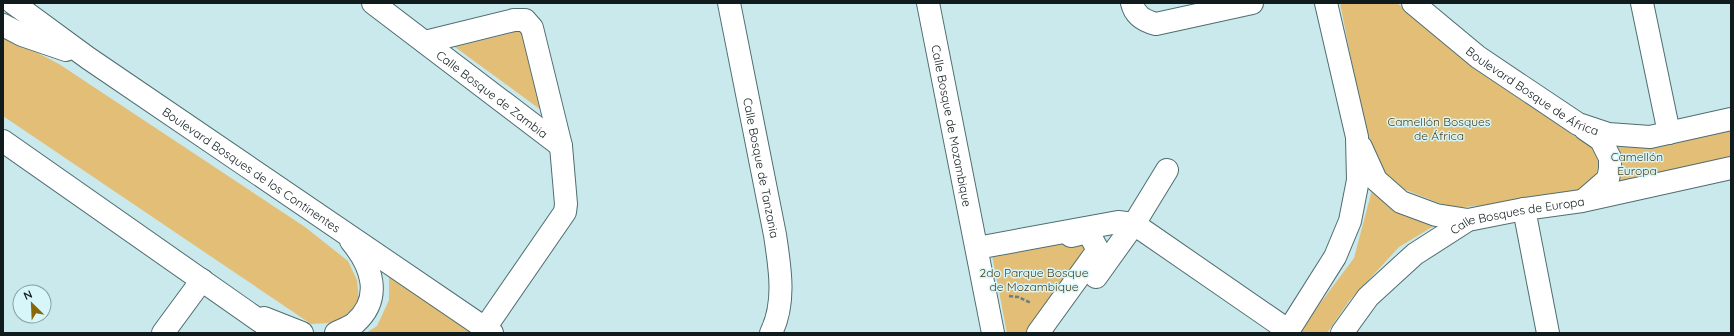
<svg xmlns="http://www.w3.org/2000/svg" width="1734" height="336" font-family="Quicksand,sans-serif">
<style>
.green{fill:#e3be76}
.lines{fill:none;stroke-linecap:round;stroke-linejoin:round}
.minor-casing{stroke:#506d70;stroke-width:24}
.path{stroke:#697e81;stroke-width:2.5;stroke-dasharray:4 2;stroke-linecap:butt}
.minor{stroke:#fff;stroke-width:22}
.labels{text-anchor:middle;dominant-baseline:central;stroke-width:3;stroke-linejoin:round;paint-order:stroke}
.street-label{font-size:12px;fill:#101b1d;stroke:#d6f6fa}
.park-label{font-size:12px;fill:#4e3b15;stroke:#d6f6fa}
</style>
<rect width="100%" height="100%" fill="#c9e9ed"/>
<g class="green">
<polygon points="1340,3 1397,3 1498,84 1576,137 1593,144 1600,164 1591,187 1579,192 1514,203 1451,208 1401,188 1371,160"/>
<polygon points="522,30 541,110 455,47"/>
<path d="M 3,35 L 59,64 L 305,227 L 348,261 L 357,280 L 359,301 C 341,322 339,323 311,324 L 3,116 Z"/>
<polygon points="1731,127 1731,161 1609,188 1608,140"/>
<polygon points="1372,190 1437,224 1399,247 1349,301 1327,333 1298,333 1354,258"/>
<polygon points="1088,232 1098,250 1038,333 1007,333 991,250"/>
<polygon points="389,273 474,333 366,333 377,326 389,300"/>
</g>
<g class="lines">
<defs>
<g id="minor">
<path id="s1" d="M 13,3 L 88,58 L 492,333"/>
<path id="s2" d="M 373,3 L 561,146"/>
<path id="s3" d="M 729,3 L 775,235 C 780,268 786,303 771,333"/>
<path id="s4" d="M 928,3 L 993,333"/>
<path d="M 1132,3 C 1135,16 1144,21 1156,24 L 1252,3"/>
<path id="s5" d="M 1413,3 L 1478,57 L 1578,124 L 1608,134 L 1650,137 L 1731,119"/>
<polyline points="1642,3 1669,133"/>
<polyline points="3,25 22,35 66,50"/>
<polyline points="425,42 514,20 525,20 532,28 561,146 566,204 565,212 485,328"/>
<polyline points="3,141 277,333"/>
<polyline points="1361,147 1376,180 1401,202 1436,215 1468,220"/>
<polyline points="1585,199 1608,179 1610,169 1610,158 1601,140 1585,129"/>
<polyline points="1524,209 1548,333"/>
<polyline points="977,248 1118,222 1134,224 1289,331"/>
<polyline points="1096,277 1134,224 1167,170"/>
<polyline points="264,318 302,333"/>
<polyline points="163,333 202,280"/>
<path d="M 336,333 C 342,330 350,327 355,323 C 383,298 372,266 351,241"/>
<polyline points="1038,333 1098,250 1088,232 1071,236"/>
<polyline points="1287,333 1335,257 1350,221 1358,180 1357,137 1326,3"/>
<path id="s6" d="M 1342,333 L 1368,297 L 1415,254 L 1468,220 L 1524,209 L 1582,201 L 1731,168"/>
</g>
</defs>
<use href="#minor" class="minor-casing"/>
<polyline class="path" points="1009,296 1018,297 1031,303"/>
<use href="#minor" class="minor"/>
</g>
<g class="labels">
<g class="street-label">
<text stroke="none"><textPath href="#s5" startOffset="149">Boulevard Bosque de África</textPath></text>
<text stroke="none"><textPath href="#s2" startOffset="150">Calle Bosque de Zambia</textPath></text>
<text stroke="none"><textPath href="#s4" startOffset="125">Calle Bosque de Mozambique</textPath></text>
<text stroke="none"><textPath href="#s3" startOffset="168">Calle Bosque de Tanzania</textPath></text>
<text stroke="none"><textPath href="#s1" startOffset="291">Boulevard Bosques de los Continentes</textPath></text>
<text stroke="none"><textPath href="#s6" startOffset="220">Calle Bosques de Europa</textPath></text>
</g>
<g class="park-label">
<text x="1439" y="121">Camellón Bosques<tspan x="1439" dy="14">de África</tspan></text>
<text x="1637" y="156">Camellón<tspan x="1637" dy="14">Europa</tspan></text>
<text x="1034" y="272">2do Parque Bosque<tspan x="1034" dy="14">de Mozambique</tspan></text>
</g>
</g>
<rect width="1734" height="336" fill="none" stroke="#101b1d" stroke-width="8"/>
<g transform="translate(32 304) rotate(336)"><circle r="19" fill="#d6f6fa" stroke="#879ea2"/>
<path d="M0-3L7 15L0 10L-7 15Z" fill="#8b6606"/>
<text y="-6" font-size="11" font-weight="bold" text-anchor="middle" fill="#101b1d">N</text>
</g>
</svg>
